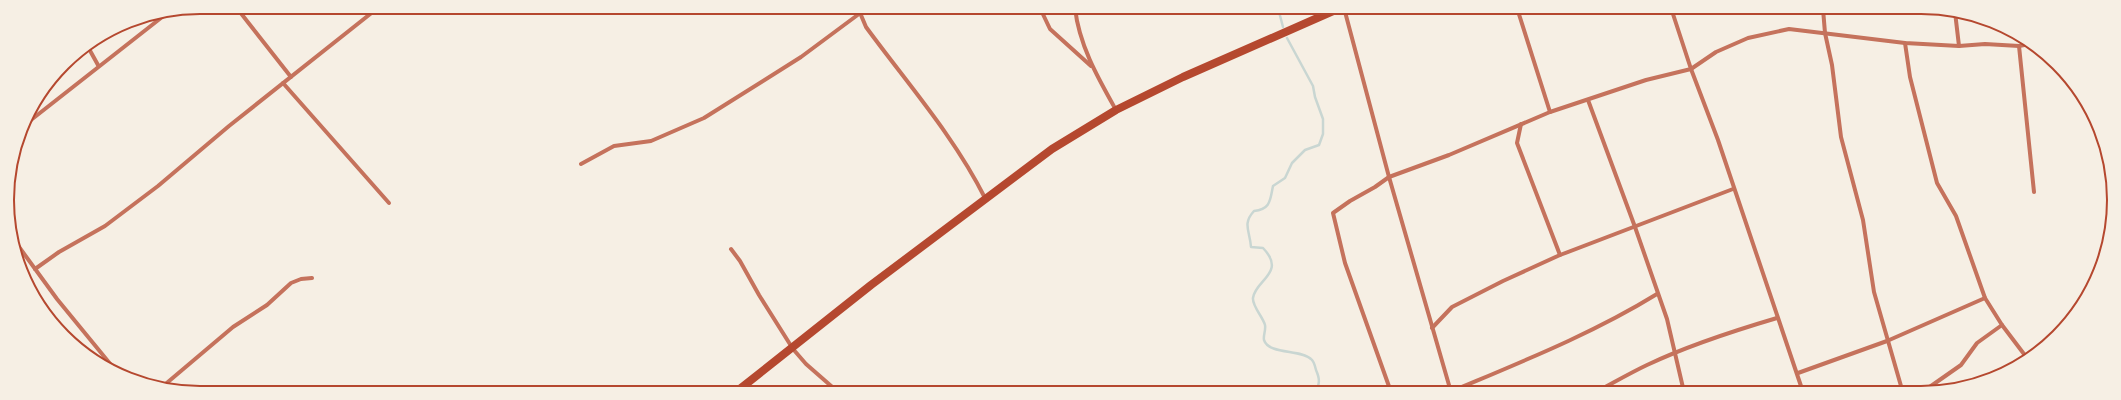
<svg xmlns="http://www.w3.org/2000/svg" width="2121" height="400" font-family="'Fira Sans',sans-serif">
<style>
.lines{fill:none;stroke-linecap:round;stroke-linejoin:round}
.stream{stroke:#c9d6d2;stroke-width:2.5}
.minor{stroke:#c5725c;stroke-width:4}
.primary{stroke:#b5482f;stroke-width:8}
.rim{fill:none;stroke:#b5482f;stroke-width:2}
</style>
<rect width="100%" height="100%" fill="#f6efe4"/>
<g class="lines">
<g class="stream">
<polyline points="1278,8 1283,27"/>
<path d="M 1287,38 L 1313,86 L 1315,97 L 1323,119 L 1323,134 L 1319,145 L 1305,150 L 1292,163 L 1285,178 L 1273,186 C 1270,200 1271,209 1254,211 C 1242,224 1250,231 1251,247 L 1263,248 C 1287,273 1255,280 1253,298 C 1252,306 1263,317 1265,325 C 1266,330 1263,336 1264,340 C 1269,355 1301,349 1311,359 C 1314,361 1315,366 1316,370 C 1320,379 1320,384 1315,392"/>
</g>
<g class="minor">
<polyline points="236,7 291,77"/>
<path d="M 858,8 L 866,27 C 907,83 954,136 985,198"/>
<polyline points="1040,8 1050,29 1091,66"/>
<path d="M 1075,8 C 1079,45 1098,78 1116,110"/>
<polyline points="1344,8 1389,177 1451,392"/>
<polyline points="1517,8 1550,112"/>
<polyline points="1671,8 1691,69 1718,140 1803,392"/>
<polyline points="1823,9 1825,33 1832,65 1841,137 1863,220 1874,292 1903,393"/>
<polyline points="1955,12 1959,46"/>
<polyline points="1905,43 1910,77 1937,183 1956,216 1985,298 2002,325 2027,358"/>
<polyline points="2019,46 2034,192"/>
<polyline points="88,47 98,65"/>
<polyline points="283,83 389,203"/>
<polyline points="1588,100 1635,227 1667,319 1684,392"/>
<polyline points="1521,124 1517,143 1560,255"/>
<polyline points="22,127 166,14"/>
<polyline points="2097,129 2108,161"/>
<polyline points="581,164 614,146 651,141 704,118 801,57 867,8"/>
<polyline points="14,240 57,299 116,371"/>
<polyline points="731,249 740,261 759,295 793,349 806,364 838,392"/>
<polyline points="35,269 59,252 105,226 158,186 229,126 379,7"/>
<polyline points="1432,328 1452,307 1503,281 1560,255 1733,189"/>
<polyline points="1798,373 1887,341 1985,298"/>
<polyline points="1610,385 1611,392"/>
<polyline points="162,387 233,327 267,305 291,283 301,279 312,278"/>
<polyline points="1391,392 1345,263 1333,213 1350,201 1375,187 1389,177 1449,155 1550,112 1646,80 1691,69 1716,52 1748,38 1789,29 1905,43 1959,46 1985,44 2019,46 2030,44"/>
<path d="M 1450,392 C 1521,362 1592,334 1657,294"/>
<path d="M 1596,392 C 1613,383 1630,373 1647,365 C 1689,345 1733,331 1777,318"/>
<polyline points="1921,393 1961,365 1977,343 2002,325"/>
</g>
<polyline class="primary" points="736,392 871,285 1052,149 1116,110 1183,77 1340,8"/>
</g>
<path d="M0 0H2121V400H0ZM200 14H1921A186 186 0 0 1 2107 200V200A186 186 0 0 1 1921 386H200A186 186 0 0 1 14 200V200A186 186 0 0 1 200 14Z" fill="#f6efe4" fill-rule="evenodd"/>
<path class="rim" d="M200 14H1921A186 186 0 0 1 2107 200V200A186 186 0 0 1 1921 386H200A186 186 0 0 1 14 200V200A186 186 0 0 1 200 14Z"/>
</svg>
